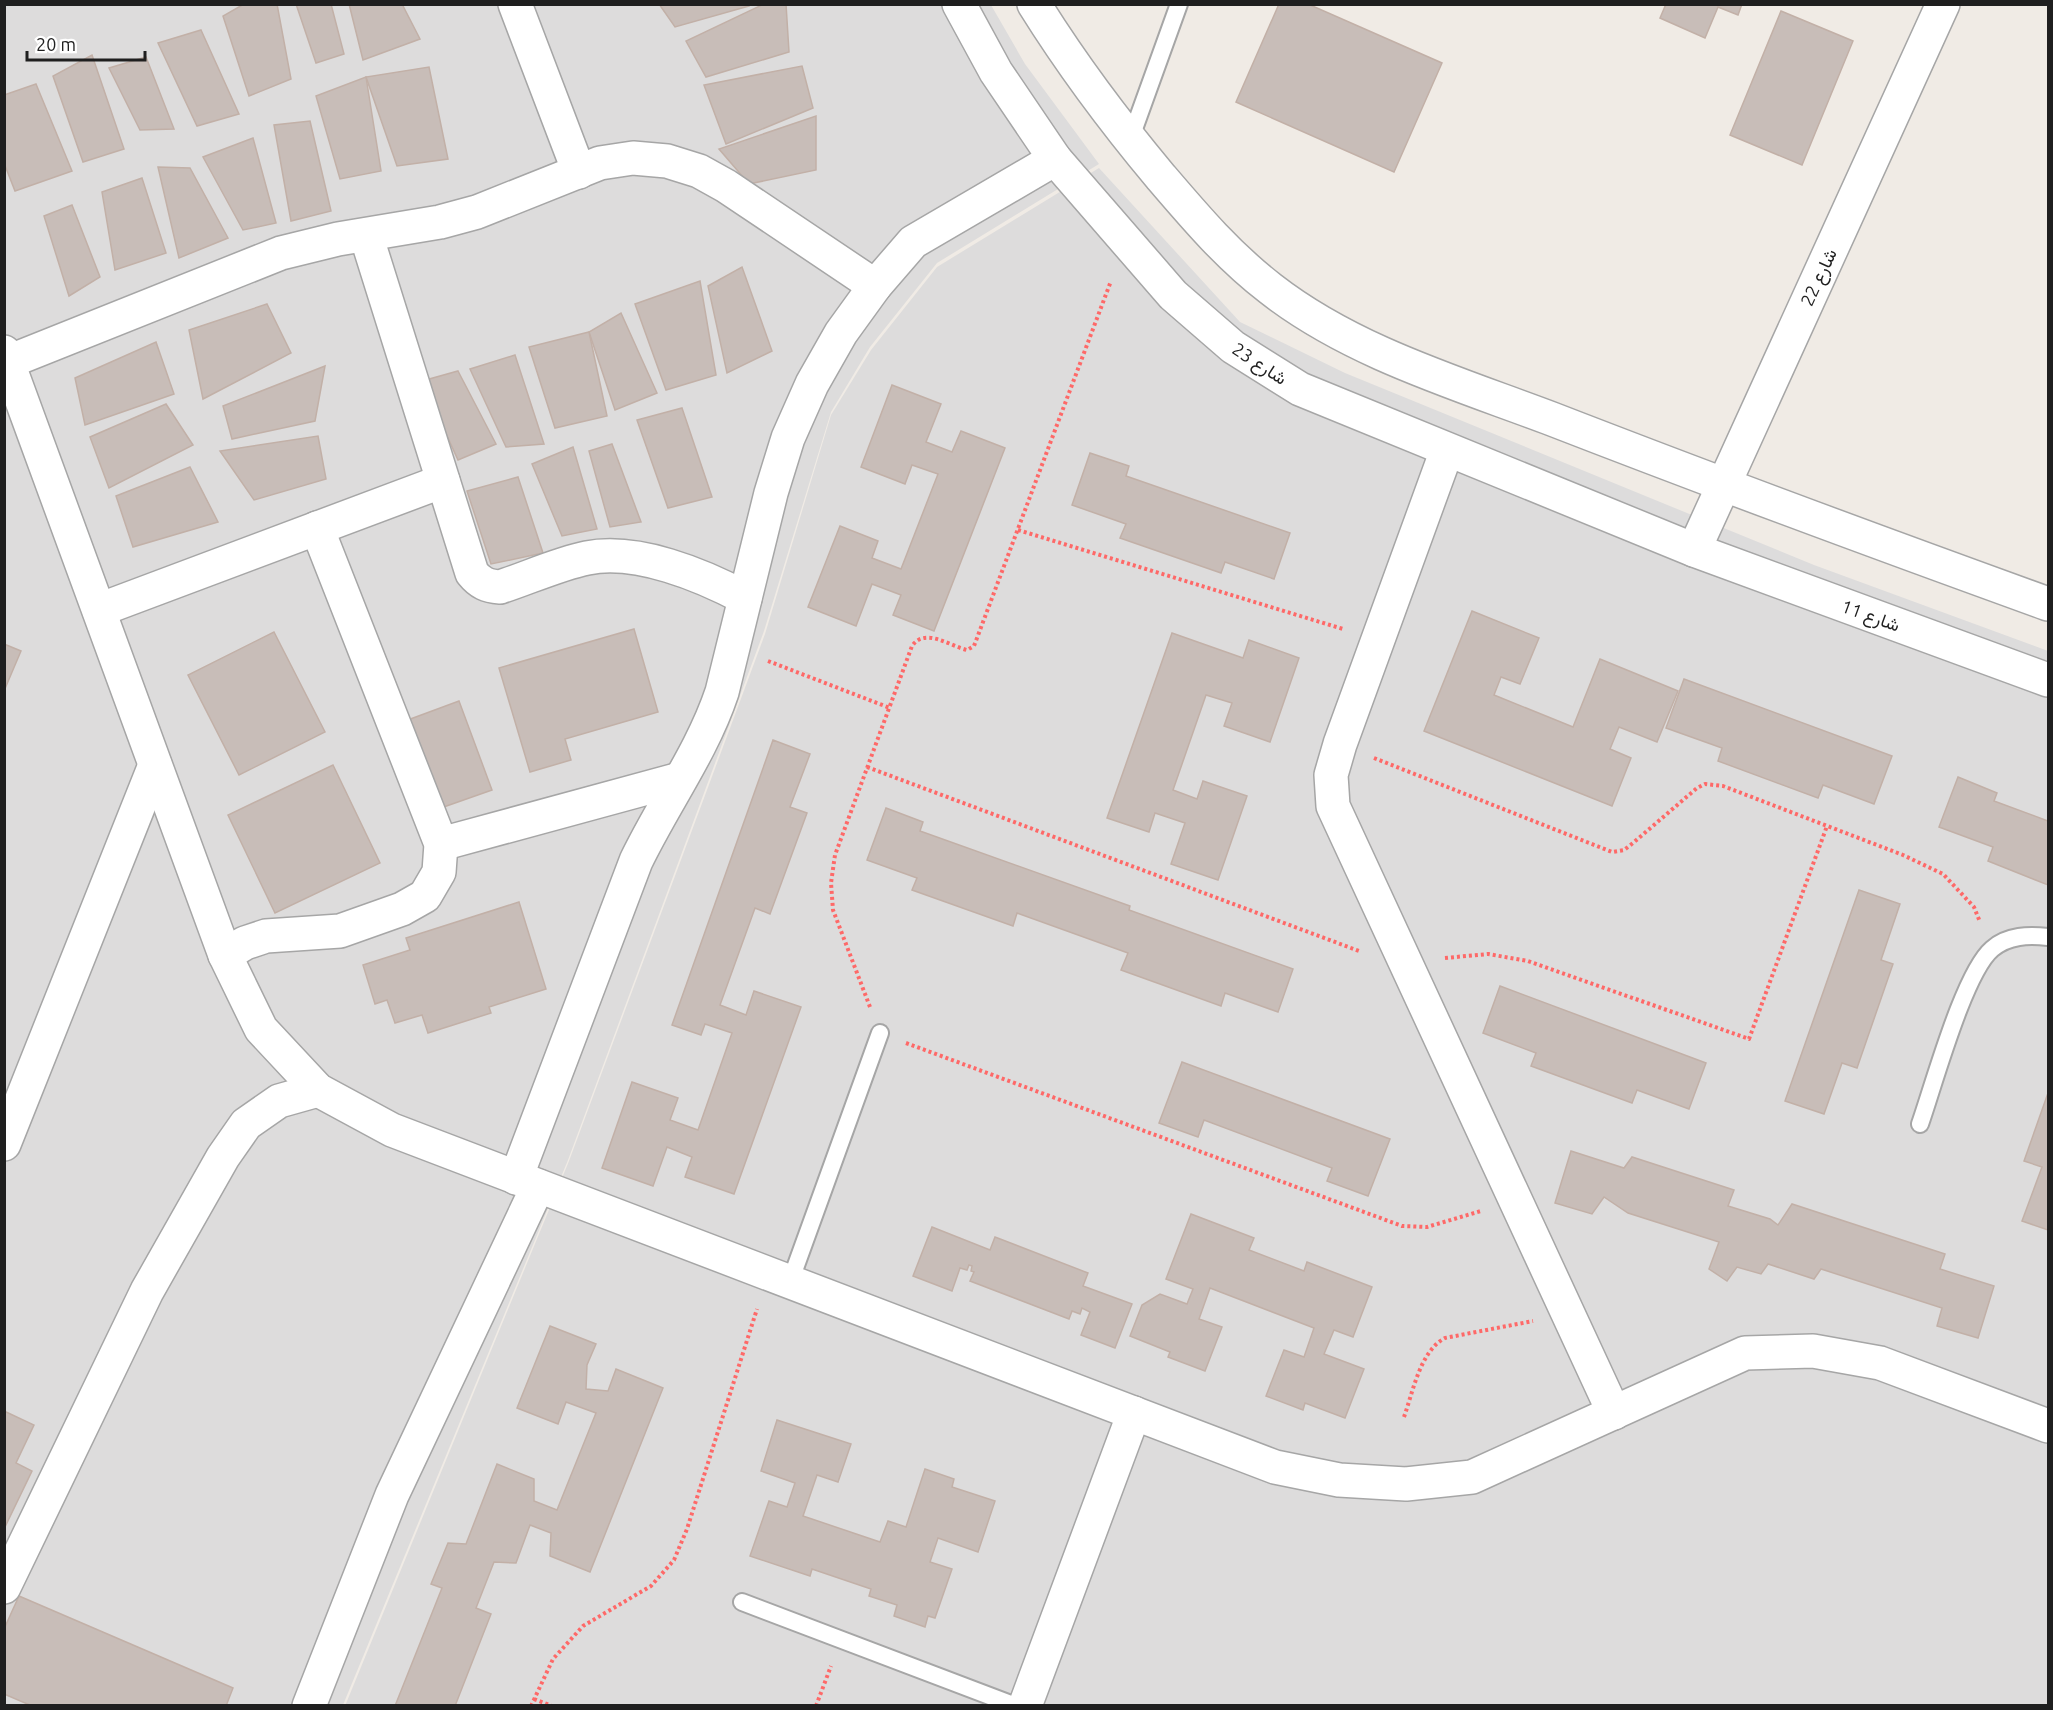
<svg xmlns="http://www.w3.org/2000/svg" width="2053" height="1710" font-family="Ubuntu,Vazirmatn,sans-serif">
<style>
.residential{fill:#dddcdc}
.building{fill:#c8bdb8;stroke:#c2b0a7;stroke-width:1.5}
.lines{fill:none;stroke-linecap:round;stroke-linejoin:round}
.lane-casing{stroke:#a6a6a6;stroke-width:20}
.street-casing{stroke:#a6a6a6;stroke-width:36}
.path{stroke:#fe6968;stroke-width:4;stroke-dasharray:3 3;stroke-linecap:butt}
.lane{stroke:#fff;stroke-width:16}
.street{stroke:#fff;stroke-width:33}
.labels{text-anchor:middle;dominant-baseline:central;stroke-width:4.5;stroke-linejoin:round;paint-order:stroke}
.street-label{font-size:18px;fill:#1f1f1f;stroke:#fff}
</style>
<rect width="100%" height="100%" fill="#f0ebe5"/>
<g class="residential">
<polygon points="5,5 991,5 1025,64 1099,164 937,263 870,347 831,412 764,631 568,1160 343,1705 5,1706"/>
<polygon points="1099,168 1240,322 1345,373 1814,565 2048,651 2048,1705 345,1706 569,1161 765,634 831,415 871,350 937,267"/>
</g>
<g class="building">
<polygon points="244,4 277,4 291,79 249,96 223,16"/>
<polygon points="296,4 331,4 344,54 316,63"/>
<polygon points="349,4 402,4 420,39 363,60"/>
<polygon points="659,4 748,4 749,6 675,27"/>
<polygon points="764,4 786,4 789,52 706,77 686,41"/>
<polygon points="1279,4 1308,4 1442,63 1394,172 1236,102"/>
<polygon points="1666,4 1742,4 1738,15 1718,7 1705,38 1660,18"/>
<polygon points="1781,11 1853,41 1802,165 1730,135"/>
<polygon points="201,30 239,114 197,126 158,43"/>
<polygon points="92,55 124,149 83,162 53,76"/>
<polygon points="146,57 174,129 140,130 109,68"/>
<polygon points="802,66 813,108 726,144 704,85"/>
<polygon points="429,67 448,159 397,166 366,77"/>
<polygon points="366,77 381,171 340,179 316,96"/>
<polygon points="36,84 72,171 15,191 4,163 4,95"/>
<polygon points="816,116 816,170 749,184 719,149"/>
<polygon points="310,121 331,211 291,221 274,125"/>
<polygon points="253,138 276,223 243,230 203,157"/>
<polygon points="158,167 190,168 228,238 179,258"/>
<polygon points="142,178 166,253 115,270 102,192"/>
<polygon points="72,205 100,277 69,296 44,216"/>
<polygon points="742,267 772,351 727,373 708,286"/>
<polygon points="700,281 716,375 666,390 635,304"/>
<polygon points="267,304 291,353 203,399 189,330"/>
<polygon points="621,313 657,393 615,410 589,332"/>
<polygon points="589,332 607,416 555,428 529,347"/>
<polygon points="156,342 174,394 85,425 75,378"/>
<polygon points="515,355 544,444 506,447 470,369"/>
<polygon points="325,366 315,421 232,439 223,406"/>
<polygon points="458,371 496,444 458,460 422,381"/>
<polygon points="892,385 941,404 926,442 952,452 961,431 1005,448 934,631 893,615 901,595 872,584 856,626 808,607 840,526 878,541 872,558 901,569 938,474 912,465 905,484 861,467"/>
<polygon points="166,404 193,445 109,488 90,437"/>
<polygon points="682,408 712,497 668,508 637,420"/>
<polygon points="318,436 326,479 254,500 220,451"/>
<polygon points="612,444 641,522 610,527 589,451"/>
<polygon points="573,447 597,529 562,536 532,464"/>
<polygon points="1090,453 1129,466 1126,476 1290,533 1274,579 1225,562 1221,573 1120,538 1126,524 1072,505"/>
<polygon points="190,467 218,522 133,547 116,496"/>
<polygon points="518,477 543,553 491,564 467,491"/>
<polygon points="1472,611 1539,638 1520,684 1501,677 1494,695 1573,727 1600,659 1678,691 1657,742 1619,727 1610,749 1631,758 1612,806 1424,731"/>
<polygon points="634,629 658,712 565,739 571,760 530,772 499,668"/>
<polygon points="274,632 325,732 239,775 188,675"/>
<polygon points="1172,633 1243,658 1249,640 1299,658 1270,742 1224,726 1232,703 1206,695 1173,790 1197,799 1203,781 1247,796 1218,880 1171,864 1185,823 1155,813 1149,832 1107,818"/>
<polygon points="4,644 21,651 4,691"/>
<polygon points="1684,679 1892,756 1874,804 1823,785 1818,798 1718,761 1722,748 1666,728"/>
<polygon points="459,701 492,790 438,809 405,721"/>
<polygon points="773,740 810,754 790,807 807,813 770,914 755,908 720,1005 746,1015 754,991 801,1007 734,1194 685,1177 692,1157 667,1147 653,1186 602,1168 632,1082 678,1098 670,1120 698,1130 732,1033 705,1024 701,1035 672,1025"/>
<polygon points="333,765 380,863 275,913 228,815"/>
<polygon points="1958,777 1997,793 1994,801 2048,821 2048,885 1988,861 1993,847 1939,827"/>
<polygon points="886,808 923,822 920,831 1130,906 1129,910 1293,969 1278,1012 1225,993 1221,1006 1121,970 1128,953 1017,913 1013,926 912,890 917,878 867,860"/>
<polygon points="1859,890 1900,904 1881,960 1893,964 1857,1068 1842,1063 1824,1114 1785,1101"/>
<polygon points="519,902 546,989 489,1007 491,1013 428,1033 422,1015 395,1023 387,1000 375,1004 363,965 410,950 406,938"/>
<polygon points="1500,986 1706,1063 1689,1109 1637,1090 1632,1103 1531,1066 1536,1053 1483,1033"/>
<polygon points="1182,1062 1390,1139 1368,1196 1327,1181 1332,1168 1204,1120 1198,1137 1159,1123"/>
<polygon points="2048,1093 2048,1230 2022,1221 2042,1167 2024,1161"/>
<polygon points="1571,1151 1624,1168 1632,1157 1734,1190 1728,1206 1770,1219 1778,1225 1792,1204 1945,1254 1940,1269 1994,1286 1978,1338 1937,1326 1942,1308 1821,1269 1814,1279 1768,1264 1761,1274 1737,1267 1727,1281 1709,1269 1719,1242 1628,1213 1604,1197 1592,1214 1555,1203"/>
<polygon points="1191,1214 1254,1238 1249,1250 1304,1271 1307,1262 1372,1287 1353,1337 1334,1330 1324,1354 1364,1369 1345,1418 1305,1403 1303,1410 1266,1396 1284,1350 1304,1357 1314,1328 1210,1288 1199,1319 1222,1327 1205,1371 1168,1357 1170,1352 1130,1336 1142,1305 1160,1294 1187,1304 1193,1289 1166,1279"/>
<polygon points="932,1227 990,1250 995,1237 1088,1273 1083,1286 1132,1304 1115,1348 1081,1335 1090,1312 1082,1308 1080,1314 1072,1311 1069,1319 970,1281 974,1272 971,1271 972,1266 969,1265 967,1270 960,1268 952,1291 913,1276"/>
<polygon points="550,1326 596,1344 587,1365 586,1389 608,1391 616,1369 663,1388 590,1572 550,1556 551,1533 530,1525 516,1563 494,1562 476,1608 491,1614 455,1706 395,1706 442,1588 431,1584 448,1543 466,1544 497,1464 534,1479 534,1501 557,1510 596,1413 566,1402 558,1424 517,1408"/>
<polygon points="4,1411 34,1425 16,1463 32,1471 4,1529"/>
<polygon points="777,1420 851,1444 838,1482 817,1475 803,1516 880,1542 888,1521 906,1527 925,1469 954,1479 952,1487 995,1501 978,1552 938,1538 930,1562 952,1569 935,1618 928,1616 925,1627 894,1616 897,1605 869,1596 871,1589 812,1569 810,1576 750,1556 769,1501 787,1507 795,1483 761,1471"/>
<polygon points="19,1596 233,1688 226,1706 32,1706 4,1694 4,1629"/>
</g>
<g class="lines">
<defs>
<g id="lane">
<polyline points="1130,140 1179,4"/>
<path d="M 1920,1124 C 1934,1084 1964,973 1992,949 C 2008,935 2029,935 2048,937"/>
<polyline points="790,1282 880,1033"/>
<polyline points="742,1602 1016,1706"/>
</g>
<g id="street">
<polyline points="515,4 579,172"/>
<polyline points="959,4 996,72 1055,159 1173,295 1233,347 1300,389 1694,550 2048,680"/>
<path d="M 1034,4 C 1072,65 1114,121 1160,176 C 1195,217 1228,256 1271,289 C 1352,352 1457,383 1552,419 C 1717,483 1882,544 2048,604"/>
<path d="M 366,235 L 472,573 C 480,583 487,586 500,587 C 528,578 558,564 587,558 C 637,548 702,575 745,598"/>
<polyline points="4,352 225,955 261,1029 318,1090 392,1130 1275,1467 1339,1480 1406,1484 1472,1477 1745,1353 1813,1351 1880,1363 2048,1426"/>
<polyline points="8,362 281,253 338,239 440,222 477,212 600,163 633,158 667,161 699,171 726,186 875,286"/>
<polyline points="1447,450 1340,744 1331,775 1333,806 1614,1413"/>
<polyline points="1694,550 1943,4"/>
<polyline points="99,610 443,481"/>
<polyline points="441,844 680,779"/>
<polyline points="225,955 245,943 266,936 340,931 402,909 425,896 439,872 441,844 317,528"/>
<polyline points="4,1144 155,765"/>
<path d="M 516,1178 L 636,861 C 664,803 702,752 722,692 L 771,493 L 788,438 L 812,384 L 841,333 L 875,286 L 913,242 L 1055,159"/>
<polyline points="4,1587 147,1291 223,1157 246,1124 279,1101 318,1090"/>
<polyline points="309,1706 392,1495 538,1186"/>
<polyline points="1025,1706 1134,1413"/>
</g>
</defs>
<use href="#lane" class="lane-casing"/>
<use href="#street" class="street-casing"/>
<g class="path">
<polyline points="1018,530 1343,629"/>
<polyline points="768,661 890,708"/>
<polyline points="1374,758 1612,852 1624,850 1633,843 1697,788 1705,784 1723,786 1903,855 1943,874 1974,907 1980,922"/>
<polyline points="867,767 1359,951"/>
<polyline points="1445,958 1488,954 1528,961 1749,1039 1827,826"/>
<path d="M 870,1007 L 833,910 L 831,883 L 835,855 L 912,646 C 925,627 950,646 967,650 L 974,646 L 1111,281"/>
<polyline points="906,1043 1402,1226 1427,1227 1481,1211"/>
<path d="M 1404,1417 C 1413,1392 1420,1351 1445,1338 L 1533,1321"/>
<polyline points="534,1699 552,1706"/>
<polyline points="531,1706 553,1659 583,1626 651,1586 674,1560 687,1529 757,1309"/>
<polyline points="816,1706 831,1666"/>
</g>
<use href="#lane" class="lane"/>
<use href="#street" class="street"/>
</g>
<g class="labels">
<g class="street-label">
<text transform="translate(1818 277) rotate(-65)">شارع 22</text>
<text transform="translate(1260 363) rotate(33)">شارع 23</text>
<text transform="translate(1871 615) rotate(20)">شارع 11</text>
</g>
</g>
<rect width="2053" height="1710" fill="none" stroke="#1f1f1f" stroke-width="12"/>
<path d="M27 51v9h118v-9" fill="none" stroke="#1f1f1f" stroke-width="3"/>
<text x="36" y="51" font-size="18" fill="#1f1f1f" stroke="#ffffff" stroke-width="4.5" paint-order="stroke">20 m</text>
</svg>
